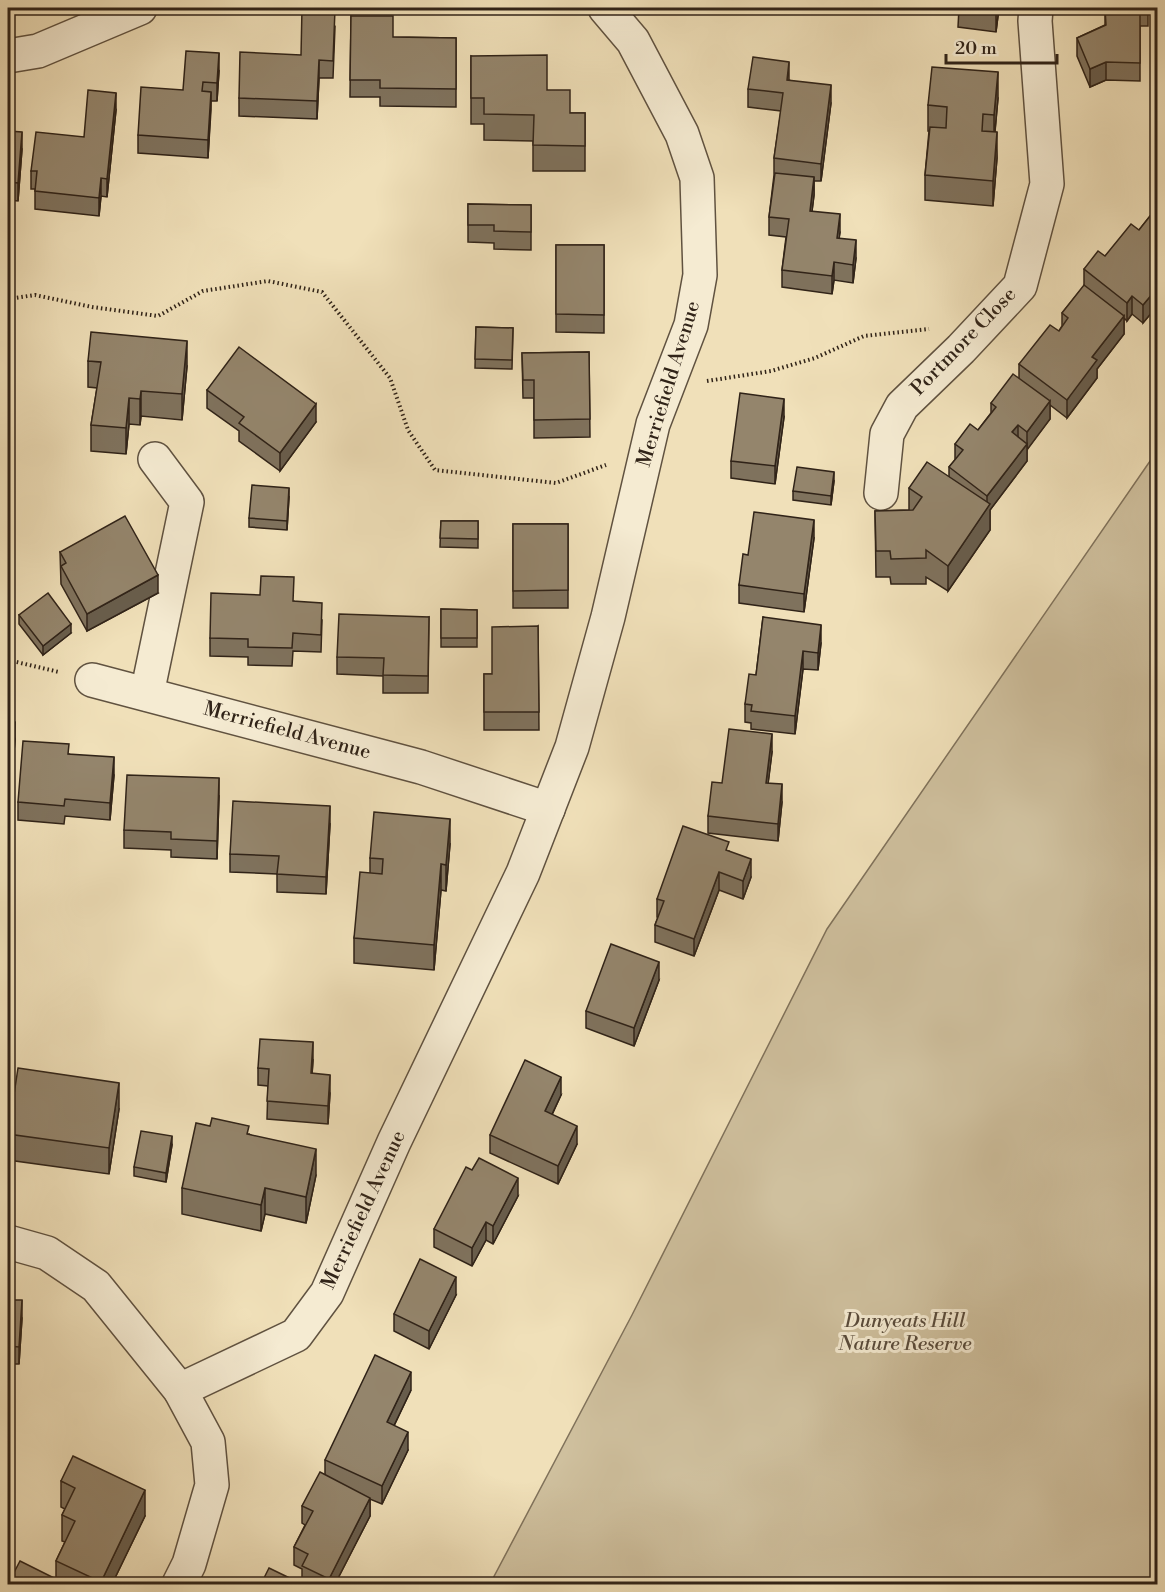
<svg xmlns="http://www.w3.org/2000/svg" width="1165" height="1592" font-family="'Libre Bodoni',serif">
<style>
.green{fill:#cfc09e;stroke:#80725b;stroke-width:1.5}
.lines{fill:none;stroke-linecap:round;stroke-linejoin:round}
.minor-casing{stroke:#605240;stroke-width:36}
.path{stroke:#302318;stroke-width:4;stroke-dasharray:1.5 3;stroke-linecap:butt}
.minor{stroke:#f5ebd2;stroke-width:33}
.wall{fill:#7f725d;stroke:#302318;stroke-width:1.5}
.shaded-wall{fill:#685d4c;stroke:#302318;stroke-width:1.5}
.building{fill:#94856c;stroke:#302318;stroke-width:1.5}
.labels{text-anchor:middle;dominant-baseline:central;stroke-width:6;stroke-linejoin:round;paint-order:stroke}
.street-label{font-size:20px;fill:#302318;stroke:#f5ebd2}
.park-label{font-size:20px;font-style:italic;fill:#584a3a;stroke:#f5ebd2}
</style>
<rect width="100%" height="100%" fill="#f0e0b9"/>
<filter id="stains"><feTurbulence type="fractalNoise" baseFrequency=".00333" numOctaves="4"/><feColorMatrix values="0 0 0 0 .2 0 0 0 0 .09 0 0 0 0 .02 0 0 0 .5 -.17"/></filter>
<radialGradient id="worn" r=".72"><stop offset=".6" stop-color="#630" stop-opacity="0"/><stop offset="1" stop-color="#630" stop-opacity=".3"/></radialGradient>
<polygon class="green" points="1157,451 1157,1584 490,1584 632,1315 827,929"/>
<g class="lines">
<defs>
<g id="minor">
<polyline points="8,56 38,51 140,8"/>
<polyline points="881,493 887,434 902,406 961,349 1020,286 1047,184 1035,21 1036,8"/>
<polyline points="92,680 421,767 548,809"/>
<polyline points="147,694 187,502 155,459"/>
<polyline points="8,1242 47,1253 96,1286 180,1390 208,1442 212,1485 189,1564 179,1584"/>
<polyline points="180,1390 296,1335 327,1293 394,1142 523,873 572,747 608,617 653,424 691,325 700,275 697,178 682,134 633,41 605,8"/>
</g>
</defs>
<use href="#minor" class="minor-casing"/>
<g class="path">
<polyline points="8,299 35,295 92,307 158,316 203,291 268,281 322,292 390,378 408,430 435,470 556,483 606,465"/>
<polyline points="707,381 771,371 815,358 864,336 929,329"/>
<polyline points="8,660 59,672"/>
</g>
<use href="#minor" class="minor"/>
</g>
<g class="wall">
<polygon points="959,8 999,8 996,32 958,27"/>
<polygon points="1105,8 1148,8 1148,26 1140,26 1140,81 1106,80 1090,87 1077,56 1077,38 1105,25"/>
<polygon points="351,16 393,37 456,38 456,107 380,106 380,97 350,97"/>
<polygon points="335,27 333,78 319,78 317,119 239,116 239,98 301,55"/>
<polygon points="471,56 547,90 570,113 585,113 585,171 533,171 533,141 484,140 484,124 471,124"/>
<polygon points="219,71 217,101 211,101 208,158 138,153 138,135 183,90"/>
<polygon points="789,80 831,103 821,181 814,181 814,195 812,211 840,232 839,238 856,258 853,283 834,280 832,294 782,287 782,270 786,237 769,235 769,217 774,175 774,158 781,111 748,107 748,89"/>
<polygon points="998,98 995,132 997,158 993,206 925,200 925,175 929,131 928,131 928,105"/>
<polygon points="116,110 107,197 101,196 99,216 35,209 35,189 31,189 31,171 84,137"/>
<polygon points="8,131 22,149 18,201 8,200"/>
<polygon points="468,204 531,205 531,250 494,249 494,243 468,242"/>
<polygon points="1158,206 1158,305 1143,323 1132,314 1127,321 1124,318 1124,334 1097,369 1097,378 1067,418 1050,405 1050,419 1027,449 1027,461 990,510 990,530 948,591 926,577 926,584 891,584 890,577 876,577 875,511 909,510 909,488 949,477 949,467 955,460 955,444 978,430 991,413 991,403 1019,378 1019,364 1059,331 1062,326 1062,313 1084,286 1084,269 1105,256 1139,230"/>
<polygon points="556,245 604,245 604,333 556,332"/>
<polygon points="476,327 513,328 512,369 475,368"/>
<polygon points="589,352 590,437 534,438 534,398 523,398 522,353"/>
<polygon points="88,361 187,366 182,420 141,416 140,425 129,424 126,454 91,451 91,425 97,388 88,387"/>
<polygon points="207,390 316,422 280,471 239,441 239,431 207,408"/>
<polygon points="784,417 775,484 731,478 731,461"/>
<polygon points="834,481 831,505 793,500 793,491"/>
<polygon points="289,497 287,530 249,527 249,518"/>
<polygon points="441,521 478,521 478,548 440,547"/>
<rect x="513" y="524" width="55" height="84"/>
<polygon points="814,538 804,612 739,603 739,585 748,555"/>
<polygon points="60,552 158,593 87,631 61,584"/>
<polygon points="294,601 322,620 321,652 293,651 292,666 248,665 248,657 210,656 210,638"/>
<polygon points="441,609 477,610 477,647 441,647"/>
<polygon points="19,615 71,633 43,655 19,624"/>
<polygon points="429,617 428,693 383,693 383,676 337,674 337,657"/>
<polygon points="763,617 821,643 818,670 803,669 795,734 751,729 751,723 745,722 745,704 756,675"/>
<polygon points="538,626 539,730 484,730 484,674 492,674"/>
<polygon points="8,721 15,739 10,803 8,803"/>
<polygon points="772,752 768,783 782,802 778,841 708,833 708,816 722,783"/>
<polygon points="69,754 114,775 110,820 65,816 64,824 18,820 18,802"/>
<polygon points="219,796 217,859 171,857 171,850 124,848 124,830"/>
<polygon points="330,824 326,894 277,892 277,874 230,872 230,854"/>
<polygon points="450,844 446,891 441,890 434,970 354,963 354,938 370,873 370,858"/>
<polygon points="729,851 751,877 743,899 719,890 694,956 655,942 655,925 658,917 657,917 657,899"/>
<polygon points="659,980 634,1046 586,1028 586,1011"/>
<polygon points="313,1060 312,1074 330,1093 328,1124 267,1119 268,1086 258,1085 258,1068"/>
<polygon points="561,1095 552,1115 577,1144 558,1184 490,1153 490,1135"/>
<polygon points="119,1109 109,1174 8,1160 8,1134"/>
<polygon points="249,1134 316,1175 306,1223 265,1214 261,1231 182,1214 182,1188"/>
<polygon points="172,1145 166,1182 134,1176 134,1167"/>
<polygon points="518,1196 493,1244 486,1240 472,1266 434,1247 434,1229"/>
<polygon points="456,1295 429,1349 394,1331 394,1314"/>
<polygon points="8,1300 22,1318 19,1364 8,1364"/>
<polygon points="411,1390 394,1426 408,1450 382,1504 370,1499 370,1516 335,1584 304,1584 302,1583 302,1569 294,1565 294,1547 305,1525 302,1523 302,1506 325,1475 325,1460"/>
<polygon points="61,1481 145,1516 112,1584 8,1584 56,1579 56,1561 65,1542 62,1541 62,1515 65,1509 61,1507"/>
</g>
<g class="shaded-wall">
<polygon points="997,8 999,8 996,32 996,14"/>
<polygon points="219,53 219,71 217,101 217,83"/>
<polygon points="319,60 319,78 317,119 317,101"/>
<polygon points="789,62 789,79 787,98 787,80"/>
<polygon points="1106,62 1106,80 1090,87 1090,69"/>
<polygon points="998,72 998,98 994,141 994,115"/>
<polygon points="831,85 831,103 821,181 821,164"/>
<polygon points="211,92 211,110 208,158 208,140"/>
<polygon points="116,93 116,110 107,197 107,179"/>
<polygon points="22,132 22,149 18,201 18,183"/>
<polygon points="997,132 997,158 993,206 993,181"/>
<polygon points="814,177 814,195 810,228 810,211"/>
<polygon points="101,178 101,196 99,216 99,198"/>
<polygon points="840,214 840,232 837,255 837,238"/>
<polygon points="856,240 856,258 853,283 853,265"/>
<polygon points="834,262 834,280 832,294 832,276"/>
<polygon points="1158,287 1158,305 1143,323 1143,305"/>
<polygon points="1132,296 1132,314 1127,321 1127,303"/>
<polygon points="1124,316 1124,334 1097,369 1097,378 1067,418 1067,400 1092,357"/>
<polygon points="187,341 187,366 182,420 182,394"/>
<polygon points="141,391 141,416 140,425 140,399"/>
<polygon points="129,398 129,424 126,454 126,428"/>
<polygon points="784,399 784,417 775,484 775,466"/>
<polygon points="1050,401 1050,419 1027,450 1027,432"/>
<polygon points="316,404 316,422 280,471 280,453"/>
<polygon points="1018,425 1018,443 1012,432"/>
<polygon points="1027,444 1027,461 990,510 990,530 948,591 948,566 987,508 987,496"/>
<polygon points="834,472 834,481 831,505 831,496"/>
<polygon points="289,488 289,497 287,530 287,521"/>
<polygon points="814,520 814,538 804,612 804,594"/>
<polygon points="158,575 158,593 87,631 87,614"/>
<polygon points="71,624 71,633 43,655 43,646"/>
<polygon points="821,625 821,643 818,670 818,653"/>
<polygon points="803,651 803,669 795,734 795,716"/>
<polygon points="15,722 15,739 10,803 10,785"/>
<polygon points="772,734 772,752 766,801 766,783"/>
<polygon points="114,757 114,775 110,820 110,803"/>
<polygon points="219,778 219,796 217,859 217,841"/>
<polygon points="782,784 782,802 778,841 778,824"/>
<polygon points="330,806 330,824 326,894 326,877"/>
<polygon points="450,819 450,844 446,891 446,865"/>
<polygon points="751,859 751,877 743,899 743,881"/>
<polygon points="441,864 441,890 434,970 434,945"/>
<polygon points="719,872 719,890 694,956 694,939"/>
<polygon points="659,962 659,980 634,1046 634,1028"/>
<polygon points="313,1042 313,1060 311,1091 311,1073"/>
<polygon points="9,1068 9,1085 8,1096 8,1078"/>
<polygon points="330,1075 330,1093 328,1124 328,1106"/>
<polygon points="561,1077 561,1095 545,1129 545,1111"/>
<polygon points="119,1083 119,1109 109,1174 109,1148"/>
<polygon points="577,1126 577,1144 558,1184 558,1166"/>
<polygon points="172,1136 172,1145 166,1182 166,1173"/>
<polygon points="316,1149 316,1175 306,1223 306,1197"/>
<polygon points="518,1178 518,1196 493,1244 493,1226"/>
<polygon points="265,1188 265,1214 261,1231 261,1205"/>
<polygon points="486,1222 486,1240 472,1266 472,1248"/>
<polygon points="456,1277 456,1295 429,1349 429,1331"/>
<polygon points="22,1300 22,1318 19,1364 19,1347"/>
<polygon points="411,1372 411,1390 387,1440 387,1422"/>
<polygon points="408,1432 408,1450 382,1504 382,1486"/>
<polygon points="145,1490 145,1516 112,1584 101,1584 101,1582"/>
<polygon points="370,1498 370,1516 335,1584 329,1584 329,1579"/>
</g>
<g class="building">
<polygon points="302,8 335,9 333,61 319,60 317,101 239,98 240,52 301,55"/>
<polygon points="959,8 997,8 996,14 958,9"/>
<polygon points="1105,8 1148,8 1140,8 1140,63 1106,62 1090,69 1077,38 1106,25"/>
<polygon points="351,16 393,16 393,37 456,38 456,89 380,88 380,80 350,80"/>
<polygon points="186,51 219,53 217,83 203,82 202,91 211,92 208,140 138,135 141,87 183,90"/>
<polygon points="547,55 547,90 570,90 570,113 585,113 585,146 533,145 534,115 484,114 484,98 471,98 471,56"/>
<polygon points="753,57 789,62 787,80 831,85 821,164 774,158 783,93 748,89"/>
<polygon points="932,67 998,72 994,115 983,114 982,131 997,132 993,181 925,175 930,127 946,128 947,107 928,105"/>
<polygon points="88,90 116,93 107,179 101,178 99,198 35,191 37,171 31,171 36,132 84,137"/>
<polygon points="8,131 22,132 18,183 8,182"/>
<polygon points="775,173 814,177 810,211 840,214 837,238 856,240 853,265 834,262 832,276 782,270 789,219 769,217"/>
<polygon points="468,204 531,205 531,232 494,231 494,225 468,225"/>
<polygon points="1158,206 1158,287 1143,305 1132,296 1127,303 1084,269 1098,251 1105,256 1131,224 1139,230"/>
<polygon points="556,245 604,245 604,315 556,314"/>
<polygon points="1084,285 1124,316 1092,357 1097,360 1067,400 1019,364 1050,325 1059,331 1068,318 1062,313"/>
<polygon points="476,327 513,328 512,360 475,359"/>
<polygon points="91,332 187,341 182,394 141,391 140,399 129,398 126,428 91,425 101,362 88,361"/>
<polygon points="239,347 316,404 280,453 239,423 244,417 207,390"/>
<polygon points="589,352 590,419 534,420 534,380 523,380 522,353"/>
<polygon points="1013,374 1050,401 1027,432 1018,425 1012,432 1027,444 987,496 949,467 963,450 955,444 970,424 978,430 996,407 991,403"/>
<polygon points="740,393 784,399 775,466 731,461"/>
<polygon points="927,462 990,504 948,566 926,550 926,558 891,559 890,551 876,551 875,511 913,510 922,497 909,488"/>
<polygon points="797,467 834,472 831,496 793,491"/>
<polygon points="252,485 289,488 287,521 249,518"/>
<polygon points="754,512 814,520 804,594 739,585 743,554 748,555"/>
<polygon points="125,516 158,575 87,614 61,566 66,563 60,552"/>
<polygon points="441,521 478,521 478,539 440,538"/>
<polygon points="513,524 568,524 568,590 513,591"/>
<polygon points="261,576 294,577 293,601 322,603 321,635 293,633 292,648 248,647 248,639 210,638 211,593 260,595"/>
<polygon points="48,593 71,624 43,646 19,615"/>
<polygon points="441,609 477,610 477,638 441,638"/>
<polygon points="339,614 429,617 428,676 383,675 384,658 337,657"/>
<polygon points="763,617 821,625 818,653 803,651 795,716 751,711 752,705 745,704 749,674 756,675"/>
<polygon points="538,626 539,712 484,712 484,674 492,674 492,627"/>
<polygon points="8,721 15,722 10,785 8,785"/>
<polygon points="729,729 772,734 766,783 782,784 778,824 708,816 712,782 722,783"/>
<polygon points="23,741 69,744 68,754 114,757 110,803 65,799 64,806 18,802"/>
<polygon points="127,775 219,778 217,841 171,839 171,832 124,830"/>
<polygon points="233,801 330,806 326,877 277,874 279,856 230,854"/>
<polygon points="374,812 450,819 446,865 441,864 434,945 354,938 360,872 382,874 383,859 370,858"/>
<polygon points="683,826 729,842 726,850 751,859 743,881 719,872 694,939 655,925 664,901 657,899"/>
<polygon points="611,944 659,962 634,1028 586,1011"/>
<polygon points="260,1039 313,1042 311,1073 330,1075 328,1106 267,1101 269,1069 258,1068"/>
<polygon points="525,1060 561,1077 545,1111 577,1126 558,1166 490,1135"/>
<polygon points="18,1068 119,1083 109,1148 8,1134"/>
<polygon points="212,1118 249,1126 247,1134 316,1149 306,1197 265,1188 261,1205 182,1188 196,1123 210,1126"/>
<polygon points="141,1131 172,1136 166,1173 134,1167"/>
<polygon points="479,1158 518,1178 493,1226 486,1222 472,1248 434,1229 466,1167 472,1170"/>
<polygon points="420,1259 456,1277 429,1331 394,1314"/>
<polygon points="8,1300 22,1300 19,1347 8,1346"/>
<polygon points="375,1355 411,1372 387,1422 408,1432 382,1486 325,1460"/>
<polygon points="73,1456 145,1490 101,1582 56,1561 75,1521 62,1515 75,1488 61,1481"/>
<polygon points="320,1472 370,1498 329,1579 302,1566 308,1554 294,1547 313,1511 302,1506"/>
<polygon points="20,1561 66,1584 8,1584"/>
<polygon points="269,1568 302,1584 261,1584"/>
</g>
<g class="labels">
<g class="street-label">
<text transform="translate(964 342) rotate(-46)">Portmore Close</text>
<text transform="translate(669 384) rotate(-73)">Merriefield Avenue</text>
<text transform="translate(287 731) rotate(15)">Merriefield Avenue</text>
<text transform="translate(364 1210) rotate(-65)">Merriefield Avenue</text>
</g>
<g class="park-label">
<text x="905" y="1321">Dunyeats Hill<tspan x="905" dy="23">Nature Reserve</tspan></text>
</g>
</g>
<rect width="1165" height="1592" fill="none" stroke="#f0e0b9" stroke-width="30"/>
<rect x="9" y="9" width="1147" height="1574" fill="none" stroke="#302318" stroke-width="3"/>
<rect x="15" y="15" width="1135" height="1562" fill="none" stroke="#302318" stroke-width="1.5"/>
<path d="M946 54v9h111v-9" fill="none" stroke="#302318" stroke-width="3"/>
<text x="955" y="54" font-size="18" fill="#302318" stroke="#f5ebd2" stroke-width="4.5" paint-order="stroke">20 m</text>
<rect width="100%" height="100%" filter="url(#stains)"/>
<rect width="100%" height="100%" fill="url(#worn)"/>
</svg>
